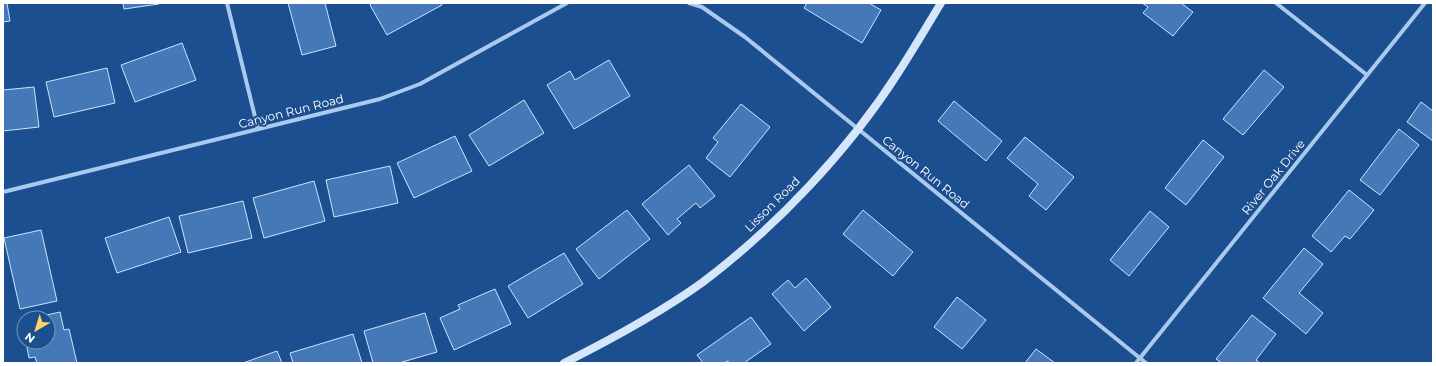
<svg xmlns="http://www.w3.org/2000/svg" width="1436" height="366" font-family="Montserrat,sans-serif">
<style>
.building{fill:#4478b7;stroke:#cfe3fa}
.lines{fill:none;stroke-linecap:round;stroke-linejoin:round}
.street{stroke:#a9c9ee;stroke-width:4}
.secondary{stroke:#d6e6fa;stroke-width:8}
.labels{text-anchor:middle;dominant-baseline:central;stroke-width:4;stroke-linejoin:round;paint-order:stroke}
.street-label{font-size:12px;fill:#fff;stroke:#1b4f8f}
</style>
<rect width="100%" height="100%" fill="#1b4f8f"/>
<g class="building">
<polygon points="3,3 7,3 10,21 3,22"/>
<polygon points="123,3 159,3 159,4 124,9"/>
<polygon points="288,3 325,3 336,46 302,55"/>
<polygon points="372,3 441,3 442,5 387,35 370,5"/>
<polygon points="807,3 869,3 881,10 862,43 804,8"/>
<polygon points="1142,3 1181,3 1193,12 1173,36 1143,13 1148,7"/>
<polygon points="182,43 196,80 135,102 121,65"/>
<polygon points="609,60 630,96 574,129 547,85 570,71 575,80"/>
<polygon points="107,68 115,103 54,117 46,82"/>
<polygon points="1264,70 1284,87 1243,135 1223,119"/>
<polygon points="34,87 39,127 3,131 3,90"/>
<polygon points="524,100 544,133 489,166 469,135"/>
<polygon points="954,101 1002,141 986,161 938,121"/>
<polygon points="1421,102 1433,111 1433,141 1407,122"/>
<polygon points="741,104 770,127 730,177 706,158 718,142 713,138"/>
<polygon points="1399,129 1419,145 1380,195 1360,180"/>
<polygon points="455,136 472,171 414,198 397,163"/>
<polygon points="1025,137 1074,177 1046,210 1029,196 1038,184 1007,158"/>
<polygon points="1203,140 1224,157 1186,205 1165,188"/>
<polygon points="689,165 715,196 700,208 696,203 677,219 681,223 668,235 642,204"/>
<polygon points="390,166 398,203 334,217 326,180"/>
<polygon points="314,181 325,221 264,238 253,198"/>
<polygon points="1349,190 1374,210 1350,239 1345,236 1331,252 1312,236"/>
<polygon points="243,201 252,238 188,253 179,216"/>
<polygon points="627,210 650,239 599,279 576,249"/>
<polygon points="863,210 913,252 893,276 843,234"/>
<polygon points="1150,211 1169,227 1129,276 1110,260"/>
<polygon points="169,217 181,252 117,273 105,238"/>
<polygon points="41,230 57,301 20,309 4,238"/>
<polygon points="1304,248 1323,264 1299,293 1323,313 1306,334 1263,298"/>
<polygon points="564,253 583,284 528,318 508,286"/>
<polygon points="806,278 831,307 804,331 772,294 788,280 795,288"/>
<polygon points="495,289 511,324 454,350 440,318 460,309 458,305"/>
<polygon points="957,297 986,320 962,349 934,327"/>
<polygon points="60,312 64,330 69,329 77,363 37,363 35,357 29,358 26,342 48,342 48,318 33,318"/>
<polygon points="425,313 437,352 399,363 373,363 364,331"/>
<polygon points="1252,315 1276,334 1256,360 1260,363 1222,363 1216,359"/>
<polygon points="751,317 771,344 744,363 729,363 728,361 724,363 703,363 697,355"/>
<polygon points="353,334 362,363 293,363 290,353"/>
<polygon points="1036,349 1055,363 1025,363"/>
<polygon points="277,351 282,363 243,363"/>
</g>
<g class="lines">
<g class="street">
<polyline points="227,3 258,129"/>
<polyline points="689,3 702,7 745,37 1146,363"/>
<polyline points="1276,3 1367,75"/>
<polyline points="3,192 380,99 420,84 567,3"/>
<polyline points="1136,363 1425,3"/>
</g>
<path class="secondary" d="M 564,363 C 612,339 660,313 703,282 C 777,226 848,151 898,73 C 913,50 927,26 941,3"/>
</g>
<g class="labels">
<g class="street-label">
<text transform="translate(291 111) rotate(-14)">Canyon Run Road</text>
<text transform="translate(926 172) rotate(39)">Canyon Run Road</text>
<text transform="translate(1273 177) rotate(-51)">River Oak Drive</text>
<text transform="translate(772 204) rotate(-45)">Lisson Road</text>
</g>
</g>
<rect width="1436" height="366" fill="none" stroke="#ffffff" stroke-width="8"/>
<g transform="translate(36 330) rotate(218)"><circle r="19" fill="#1b4f8f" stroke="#7695bc"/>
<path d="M0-3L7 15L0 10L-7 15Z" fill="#ffd166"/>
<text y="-6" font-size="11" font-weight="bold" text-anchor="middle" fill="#ffffff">N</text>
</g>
</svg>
